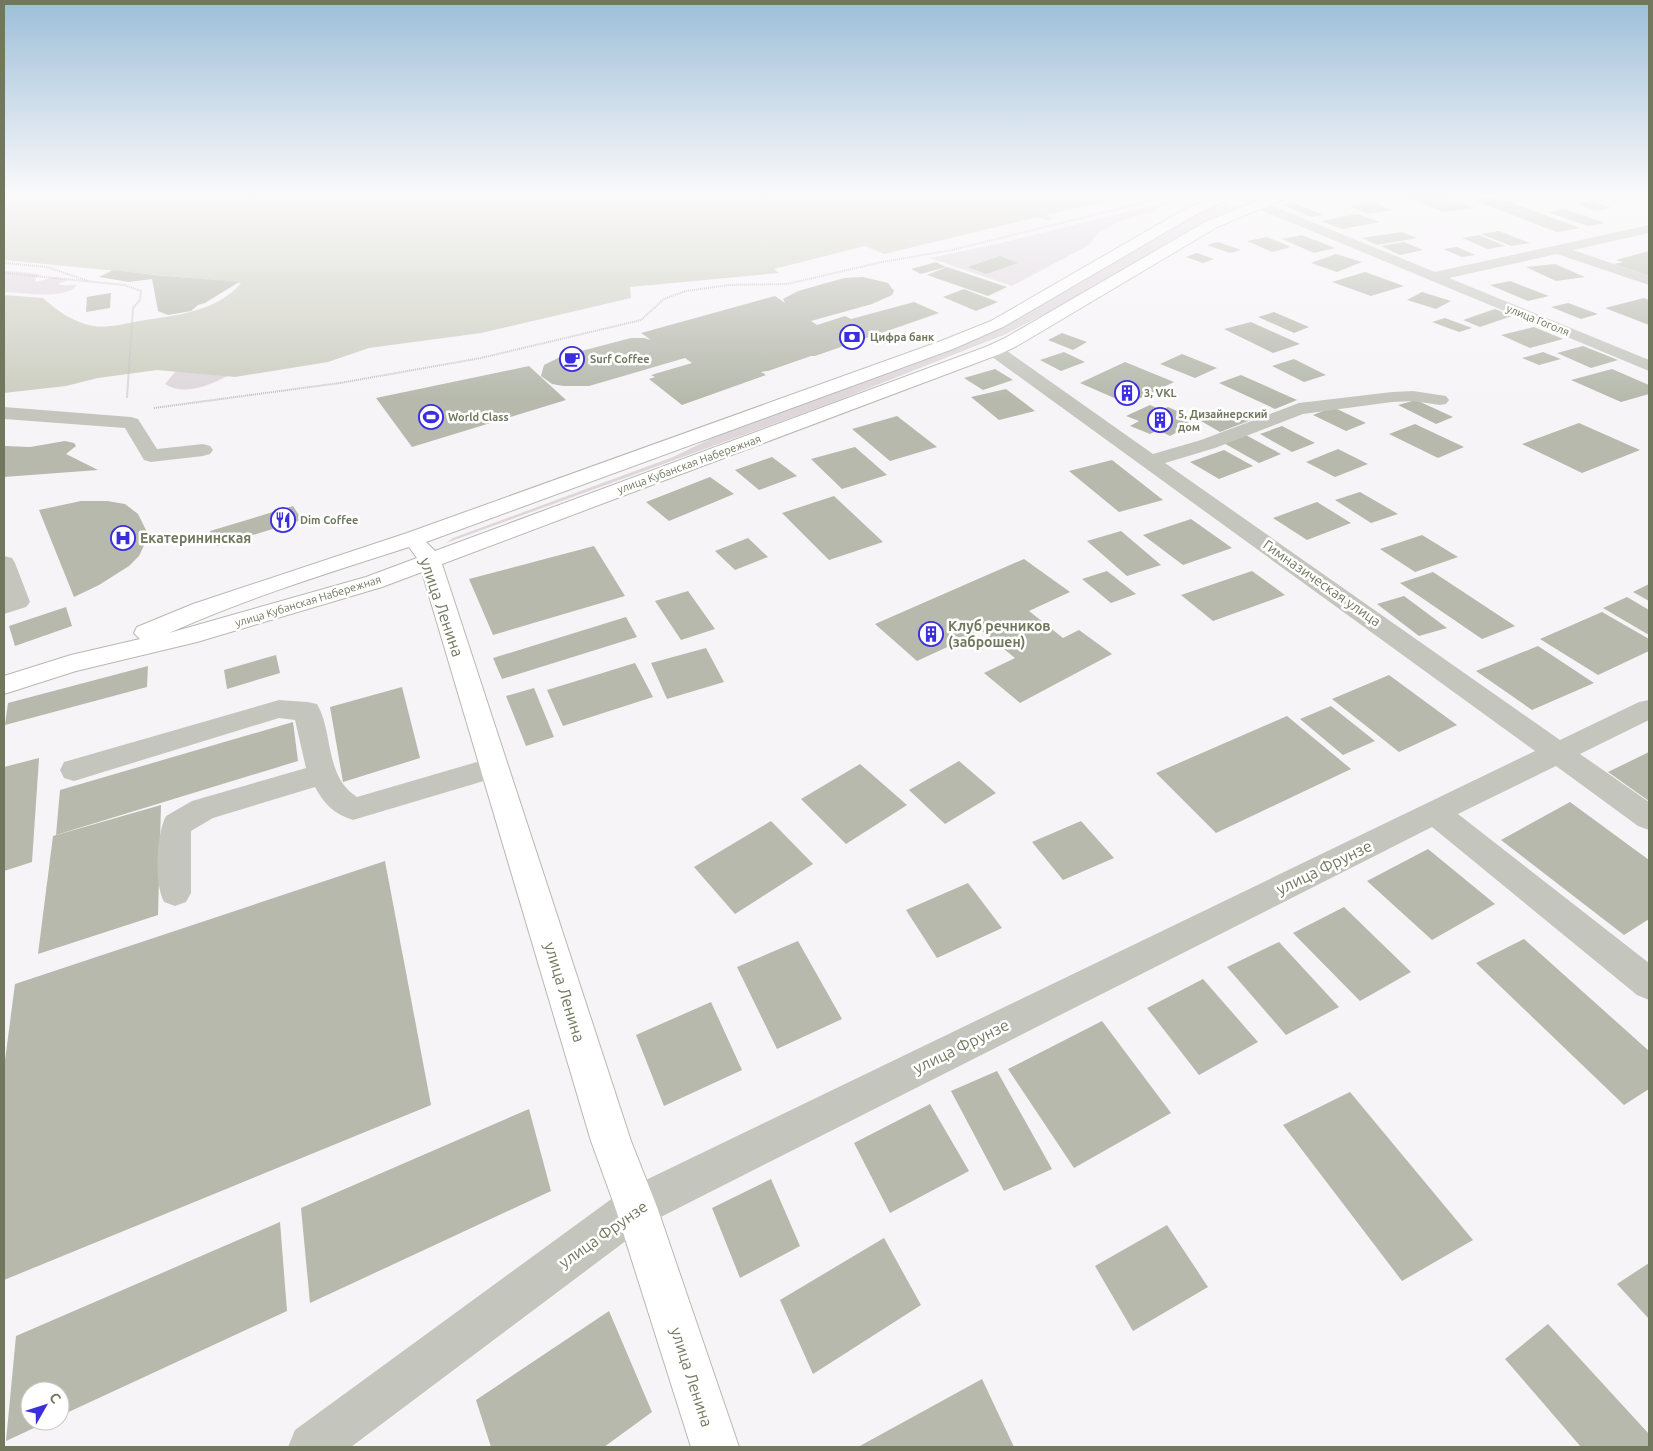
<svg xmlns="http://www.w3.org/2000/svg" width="1653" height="1451" font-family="Ubuntu,sans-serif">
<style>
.green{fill:#ded6db}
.water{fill:#cccec0}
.building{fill:#b6b9ac}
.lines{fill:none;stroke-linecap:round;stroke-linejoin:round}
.major-casing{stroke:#b6b9b0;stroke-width:2}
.path{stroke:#bbbdb7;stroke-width:2;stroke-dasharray:1 1;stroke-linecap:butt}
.minor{fill:#c4c6be;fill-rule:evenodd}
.major{fill:#fff;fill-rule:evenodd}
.labels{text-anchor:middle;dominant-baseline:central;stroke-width:5;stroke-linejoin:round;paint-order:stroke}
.far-street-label{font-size:11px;fill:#71785e;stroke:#fff}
.far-poi-label{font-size:11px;font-weight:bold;fill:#71785e;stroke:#fff;text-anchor:start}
.poi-label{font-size:14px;font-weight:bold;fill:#71785e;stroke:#fff;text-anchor:start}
.street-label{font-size:14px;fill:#71785e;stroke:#fff}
.near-street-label{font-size:16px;fill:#71785e;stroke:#fff}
</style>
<rect width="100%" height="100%" fill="#f7f4f7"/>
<g class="green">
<polygon points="1178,199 1154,211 1121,221 1099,232 1089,245 1012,286 930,258 1001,243"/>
<polygon points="1217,203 1227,203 1234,207 1201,224 1058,307 1006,334 834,402 446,543 453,538 673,457 716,436 963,344 1025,315"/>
<path d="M 4,271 C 9,271 37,273 41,275 L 34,278 L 36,279 L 35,282 L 56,277 L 67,280 L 58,284 C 65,287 70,284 77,285 C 65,301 22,292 4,292 Z"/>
<path d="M 176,371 L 231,374 C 213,384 185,397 165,384 Z"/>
</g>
<path class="water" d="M 4,196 L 1128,196 L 1046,215 L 1053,219 L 1046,220 L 1038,217 L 884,254 L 865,246 L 774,269 L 779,273 L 630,287 L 631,298 L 481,333 L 369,348 L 328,362 L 235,377 L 157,370 L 98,378 L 66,386 L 4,393 L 4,295 L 43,298 C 57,311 73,322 93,326 C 108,328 124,324 139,321 C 173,316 217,312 241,283 L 4,260 Z"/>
<g class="building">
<polygon points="1403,196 1443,196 1474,208 1444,212"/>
<polygon points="1496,197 1580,228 1557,232 1473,200"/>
<polygon points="1591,201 1612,208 1596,211 1575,203"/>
<polygon points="1373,202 1392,210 1368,214 1349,206"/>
<polygon points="1294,203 1323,215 1312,217 1283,205"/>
<polygon points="1565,209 1605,223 1588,226 1548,212"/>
<polygon points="1358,214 1380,222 1342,229 1321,221"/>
<polygon points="1499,231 1530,243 1511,246 1481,234"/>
<polygon points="1402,232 1417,238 1377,245 1362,238"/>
<polygon points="1302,235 1335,248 1314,253 1282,239"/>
<polygon points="1479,235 1505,246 1488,249 1462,238"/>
<polygon points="1267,237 1291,247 1272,252 1247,241"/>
<polygon points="1218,242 1241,250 1230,253 1207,245"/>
<polygon points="1404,242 1423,250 1400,255 1381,246"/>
<polygon points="1457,247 1475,255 1462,257 1443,249"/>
<polygon points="1649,251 1649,276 1614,264 1623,262 1616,260"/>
<polygon points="1197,253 1214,259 1203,263 1186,257"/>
<polygon points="1336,254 1362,262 1337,272 1311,263"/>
<polygon points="1000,256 1018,263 986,274 968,267"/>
<polygon points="936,262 946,267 921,274 911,269"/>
<polygon points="1555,264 1585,277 1556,281 1526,267"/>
<polygon points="947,267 1007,287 988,296 927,275"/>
<polygon points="113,270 155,275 239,282 205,303 198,305 191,311 168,315 158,311 152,279 129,282 99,277"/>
<polygon points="1365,272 1404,286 1371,296 1332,282"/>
<polygon points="863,277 888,283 894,291 892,295 872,304 811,321 817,325 845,316 851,319 914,302 939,313 815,356 811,356 768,371 761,372 766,375 682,405 649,379 655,377 651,375 692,363 685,358 589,386 563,386 552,384 541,376 544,365 562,356 631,338 644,338 651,340 641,333 775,296 785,303 783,299 798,291 844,278"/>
<polygon points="1510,281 1549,296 1528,301 1490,285"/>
<polygon points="964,289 998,302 976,311 943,297"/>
<polygon points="1422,292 1451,301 1436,309 1407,300"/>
<polygon points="111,293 110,308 86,312 87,297"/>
<polygon points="1644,298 1649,300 1649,325 1605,308"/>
<polygon points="1568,303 1598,314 1581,319 1551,307"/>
<polygon points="1495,309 1512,316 1480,327 1463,320"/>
<polygon points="1274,312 1309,327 1294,333 1258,317"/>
<polygon points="1445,318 1472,328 1459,332 1432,322"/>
<polygon points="1251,322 1300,344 1273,353 1224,329"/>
<polygon points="1534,327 1563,339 1530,348 1501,335"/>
<polygon points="1062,333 1087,342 1073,350 1048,340"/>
<polygon points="1583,346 1618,360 1591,368 1557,353"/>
<polygon points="1064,352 1085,362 1061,371 1040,360"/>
<polygon points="1543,352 1561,359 1539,365 1522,358"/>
<polygon points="1182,354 1217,368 1195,378 1160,364"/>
<polygon points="1294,359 1326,375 1304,382 1272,366"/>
<polygon points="1125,362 1174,382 1128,404 1080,383"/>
<polygon points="529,366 566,400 412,447 376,398"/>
<polygon points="995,369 1013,380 983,390 964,378"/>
<polygon points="1612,369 1649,385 1649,394 1621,402 1571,380"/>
<polygon points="1241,375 1297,400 1275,409 1219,383"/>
<polygon points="1006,389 1035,411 999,420 971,397"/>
<polygon points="1416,400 1453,417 1436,424 1398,405"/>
<polygon points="1150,405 1161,410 1168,407 1186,415 1180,418 1192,424 1170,436 1158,430 1150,434 1130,426 1139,421 1126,416"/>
<polygon points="1333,407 1366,423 1346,431 1313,415"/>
<polygon points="1232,410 1251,420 1220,432 1201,421"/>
<polygon points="897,416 937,447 890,461 852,429"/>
<polygon points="1579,423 1640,450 1582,473 1522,444"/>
<polygon points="1415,424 1464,447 1438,458 1389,434"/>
<polygon points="1282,426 1315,443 1292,452 1260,434"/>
<polygon points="1244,434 1281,454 1259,463 1222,442"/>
<polygon points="65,441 74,443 76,446 66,454 98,470 4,477 4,446 30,447"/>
<polygon points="855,447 887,475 842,489 811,459"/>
<polygon points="1338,449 1368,464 1335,477 1306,462"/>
<polygon points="1224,450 1253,466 1219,479 1190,462"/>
<polygon points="772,457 797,476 759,490 735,470"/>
<polygon points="1112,460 1163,500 1119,512 1069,471"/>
<polygon points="710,477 734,494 669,521 646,502"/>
<polygon points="1360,492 1398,514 1371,523 1335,500"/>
<polygon points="834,496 883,542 829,560 782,513"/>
<polygon points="81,501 107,501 125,504 138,514 146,530 147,539 139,556 129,566 99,585 74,597 39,510"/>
<polygon points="1317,502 1351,523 1307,540 1273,518"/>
<polygon points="293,506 302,520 217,546 210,531"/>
<polygon points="1191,519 1232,548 1183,565 1143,535"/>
<polygon points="1121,531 1161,565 1127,576 1087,541"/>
<polygon points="1422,535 1458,557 1415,572 1380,549"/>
<polygon points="748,538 768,557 735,570 715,551"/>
<polygon points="594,546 625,596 493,635 469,579"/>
<polygon points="1024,559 1070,592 1029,611 1063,638 1079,630 1112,654 1020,703 984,673 1015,658 982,631 917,661 875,624"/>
<polygon points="1107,571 1136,594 1111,603 1082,579"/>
<polygon points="1252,571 1285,595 1213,621 1181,595"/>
<polygon points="1433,572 1515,626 1482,639 1400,583"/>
<polygon points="1649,584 1649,601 1633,592"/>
<polygon points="688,591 715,629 681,640 655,601"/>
<polygon points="1404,596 1447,628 1419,636 1377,604"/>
<polygon points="1627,597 1649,610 1649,635 1603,608"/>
<polygon points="66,607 72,626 15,646 9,626"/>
<polygon points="1602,612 1649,639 1649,651 1598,675 1540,639"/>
<polygon points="626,617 637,637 502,679 493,658"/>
<polygon points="1538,646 1594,683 1532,710 1476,671"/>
<polygon points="706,648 724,682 667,699 651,663"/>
<polygon points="276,655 280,673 227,689 224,670"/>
<polygon points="635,663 653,697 563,726 547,690"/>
<polygon points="148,666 147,687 5,725 8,703"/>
<polygon points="1389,675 1457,725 1399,752 1332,699"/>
<polygon points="402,687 420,758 343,782 330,707"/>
<polygon points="534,688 554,737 526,746 506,696"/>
<polygon points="1331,706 1375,741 1343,755 1300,719"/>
<polygon points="1287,716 1351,769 1216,833 1156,773"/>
<polygon points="293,722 298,761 56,835 60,790"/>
<polygon points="1649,752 1649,801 1608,772"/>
<polygon points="39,758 32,862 4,871 4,767"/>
<polygon points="959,761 996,793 945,824 909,790"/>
<polygon points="860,764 907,805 846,844 801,799"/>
<polygon points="1570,802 1649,860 1649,919 1624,935 1501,840"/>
<polygon points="161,805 158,915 38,954 53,836"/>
<polygon points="771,821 813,864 735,914 694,867"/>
<polygon points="1081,821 1114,858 1063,880 1032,842"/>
<polygon points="1428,849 1495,904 1432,940 1367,881"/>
<polygon points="385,861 431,1105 4,1280 4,1068 15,984"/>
<polygon points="968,883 1002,928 937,958 906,910"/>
<polygon points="1344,907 1411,972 1360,1001 1293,933"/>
<polygon points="1524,939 1649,1051 1649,1089 1624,1105 1476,963"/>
<polygon points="798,941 842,1019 777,1049 737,967"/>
<polygon points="1279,942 1339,1007 1286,1035 1227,967"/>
<polygon points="1203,979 1258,1042 1199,1075 1147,1008"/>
<polygon points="711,1002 742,1070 664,1106 636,1035"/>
<polygon points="1102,1021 1171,1113 1074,1168 1008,1069"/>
<polygon points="997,1071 1052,1169 1004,1191 951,1091"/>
<polygon points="1350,1092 1473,1240 1402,1281 1283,1125"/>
<polygon points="930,1104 969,1171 890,1213 854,1143"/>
<polygon points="529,1109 551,1191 310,1303 301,1208"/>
<polygon points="771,1179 800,1246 740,1278 712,1208"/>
<polygon points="280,1222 287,1311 60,1416 60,1391 30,1391 30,1421 49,1421 6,1441 16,1336"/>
<polygon points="1167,1225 1208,1287 1133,1331 1095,1266"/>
<polygon points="884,1238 921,1305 813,1374 780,1300"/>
<polygon points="1649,1263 1649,1319 1617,1284"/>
<polygon points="609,1311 652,1412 604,1447 491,1447 476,1400"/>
<polygon points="1548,1324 1649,1434 1649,1447 1581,1447 1505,1359"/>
<polygon points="982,1379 1014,1447 858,1447"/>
</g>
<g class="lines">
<defs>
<path id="major" d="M 1215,196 L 1231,196 L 1229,199 L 1195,215 L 1003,327 L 953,349 L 426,542 L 435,551 L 988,346 L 1005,338 L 1207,221 L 1269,196 L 1286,196 L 1284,199 L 1217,227 L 1017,346 L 1000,354 L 442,564 L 631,1141 L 657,1207 L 739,1447 L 691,1447 L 615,1207 L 591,1141 L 422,572 L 382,587 L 197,642 L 76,671 L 4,694 L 4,676 L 71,655 L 140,639 L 134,633 L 137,627 L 193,604 L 407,533 L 941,341 L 991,321 L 1185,209 ZM 409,547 L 417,558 L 366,577 L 169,633 C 247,598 328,573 409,547 Z"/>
</defs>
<use href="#major" class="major-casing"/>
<g class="path">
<polyline points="4,263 47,267 88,281"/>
<polyline points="4,273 124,285 141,291 140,300 133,308 127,398"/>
<polyline points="154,408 340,383 481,358 641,320 664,299 686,291 729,285 787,284 882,262 952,250 1162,198"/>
</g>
<g class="minor">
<polygon points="1258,200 1435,272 1649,225 1649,233 1573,250 1649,276 1649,285 1557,254 1449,278 1649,360 1649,371 1254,207 1252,204 1254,201"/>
<polygon points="994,345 1000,346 1153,454 1201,440 1299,403 1392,392 1413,391 1446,396 1449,400 1446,404 1440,405 1413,401 1392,402 1303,414 1215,448 1165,463 1560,740 1639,702 1649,700 1649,720 1580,754 1649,802 1649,830 1638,826 1556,766 1458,814 1649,963 1649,1000 1637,995 1432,827 651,1222 351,1447 288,1447 295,1430 621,1192 1535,751 988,354 986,350 988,346"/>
<polygon points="4,407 131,417 138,419 157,449 203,444 210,446 213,450 210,454 203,456 151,462 144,460 125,428 4,419"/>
<polygon points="4,556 12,558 15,563 30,602 26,607 4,614"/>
<path d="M 279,700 L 307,702 L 317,704 C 334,733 324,776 357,797 L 494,757 L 504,761 L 508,768 L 504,775 L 353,820 C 334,814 324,804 315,787 L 213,818 L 191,831 L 191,893 L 186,902 L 175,906 L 164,902 C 154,883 156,835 166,816 L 192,801 L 306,768 L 295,720 L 279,718 L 74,781 L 64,778 L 60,770 L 64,762 Z"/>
</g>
<use href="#major" class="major"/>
</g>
<linearGradient id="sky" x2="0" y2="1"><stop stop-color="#9dbed8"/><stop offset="0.49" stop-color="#fbfafb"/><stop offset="1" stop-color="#fbfafb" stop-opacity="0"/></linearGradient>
<rect width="1653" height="399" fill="url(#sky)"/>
<defs>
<symbol id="bank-ring" viewBox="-11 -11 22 22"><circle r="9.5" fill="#fff" stroke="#3b2ede" stroke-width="1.5"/><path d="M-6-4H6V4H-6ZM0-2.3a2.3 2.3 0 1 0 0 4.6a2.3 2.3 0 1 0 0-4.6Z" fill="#3b2ede"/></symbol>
<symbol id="cafe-ring" viewBox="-11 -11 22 22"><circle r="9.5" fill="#fff" stroke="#3b2ede" stroke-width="1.5"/><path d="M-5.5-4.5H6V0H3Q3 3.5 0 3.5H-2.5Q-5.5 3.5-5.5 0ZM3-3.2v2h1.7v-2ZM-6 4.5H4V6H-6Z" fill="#3b2ede"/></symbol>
<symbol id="building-ring" viewBox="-11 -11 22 22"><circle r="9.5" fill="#fff" stroke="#3b2ede" stroke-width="1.5"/><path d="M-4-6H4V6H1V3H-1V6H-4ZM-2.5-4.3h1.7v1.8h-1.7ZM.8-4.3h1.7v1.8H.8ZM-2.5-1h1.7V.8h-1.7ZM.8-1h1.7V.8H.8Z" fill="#3b2ede"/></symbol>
<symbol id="stadium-ring" viewBox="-11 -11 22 22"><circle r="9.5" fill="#fff" stroke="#3b2ede" stroke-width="1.5"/><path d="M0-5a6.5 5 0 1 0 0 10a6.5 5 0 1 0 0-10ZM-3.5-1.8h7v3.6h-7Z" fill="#3b2ede"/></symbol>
<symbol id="restaurant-ring" viewBox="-11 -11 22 22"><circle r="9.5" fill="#fff" stroke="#3b2ede" stroke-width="1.5"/><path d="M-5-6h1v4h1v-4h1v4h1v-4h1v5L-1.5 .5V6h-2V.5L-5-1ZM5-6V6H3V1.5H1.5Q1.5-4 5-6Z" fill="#3b2ede"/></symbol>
<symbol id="hospital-ring" viewBox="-11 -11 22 22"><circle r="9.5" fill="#fff" stroke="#3b2ede" stroke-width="1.5"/><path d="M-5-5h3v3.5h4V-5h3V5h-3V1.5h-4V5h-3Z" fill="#3b2ede"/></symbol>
</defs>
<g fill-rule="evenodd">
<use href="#bank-ring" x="838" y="323" width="28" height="28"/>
<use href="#cafe-ring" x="558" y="345" width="28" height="28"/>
<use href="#building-ring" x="1113" y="379" width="28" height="28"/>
<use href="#stadium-ring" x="417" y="403" width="28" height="28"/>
<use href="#building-ring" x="1146" y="406" width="28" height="28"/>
<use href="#restaurant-ring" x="269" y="506" width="28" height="28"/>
<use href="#hospital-ring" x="109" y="524" width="28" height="28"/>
<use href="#building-ring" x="917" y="620" width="28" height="28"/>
</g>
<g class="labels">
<g class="far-street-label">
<text transform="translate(1538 320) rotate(22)">улица Гоголя</text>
<text transform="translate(689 464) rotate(-20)">улица Кубанская Набережная</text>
<text transform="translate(308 601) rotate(-17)">улица Кубанская Набережная</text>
</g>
<g class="far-poi-label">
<text x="870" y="337">Цифра банк</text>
<text x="590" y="359">Surf Coffee</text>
<text x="1144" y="393">3, VKL</text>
<text x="1178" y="414">5, Дизайнерский<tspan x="1178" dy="13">дом</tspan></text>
<text x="448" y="417">World Class</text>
<text x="300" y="520">Dim Coffee</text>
</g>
<g class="poi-label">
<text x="140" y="538">Екатерининская</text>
<text x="948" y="626">Клуб речников<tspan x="948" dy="16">(заброшен)</tspan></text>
</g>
<g class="street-label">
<text transform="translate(1322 583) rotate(35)">Гимназическая улица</text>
</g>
<g class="near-street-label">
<text transform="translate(442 607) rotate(71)">улица Ленина</text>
<text transform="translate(1324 867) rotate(-26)">улица Фрунзе</text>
<text transform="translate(565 992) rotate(73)">улица Ленина</text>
<text transform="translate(961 1046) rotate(-26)">улица Фрунзе</text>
<text transform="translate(603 1234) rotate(-35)">улица Фрунзе</text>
<text transform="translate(692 1377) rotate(72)">улица Ленина</text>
</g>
</g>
<rect width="1653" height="1451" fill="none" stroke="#71785e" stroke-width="10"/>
<g transform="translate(45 1406) rotate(51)"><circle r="24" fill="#ffffff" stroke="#c6c9bf"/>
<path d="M0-4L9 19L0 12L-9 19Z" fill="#3b2ede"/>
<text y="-8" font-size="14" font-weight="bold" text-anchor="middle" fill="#71785e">С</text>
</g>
</svg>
